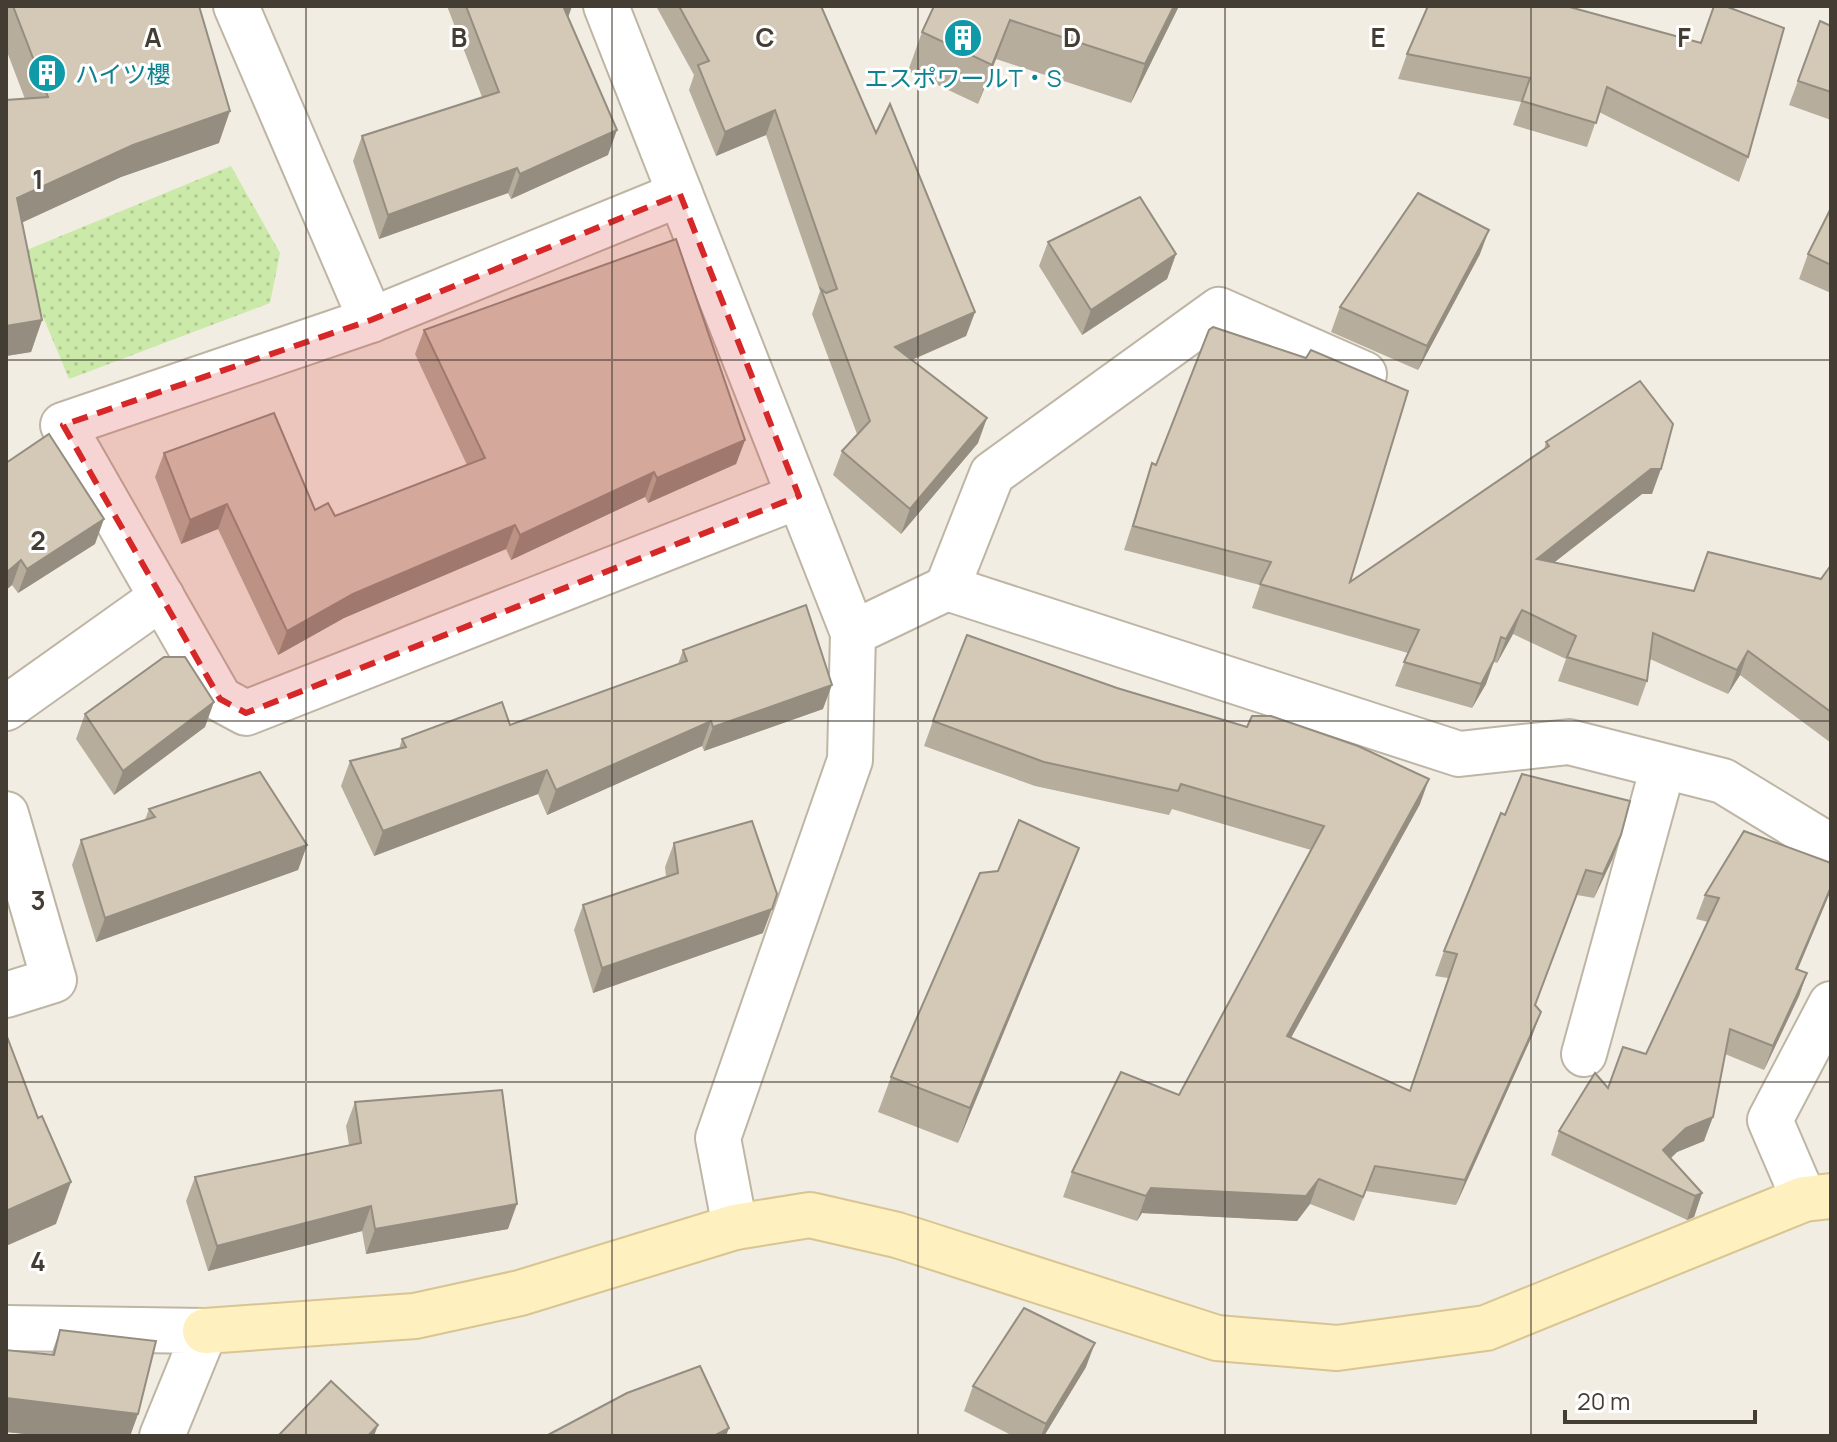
<svg xmlns="http://www.w3.org/2000/svg" width="1837" height="1442" font-family="Manrope,'Noto Sans JP',sans-serif">
<style>
.grass{fill:url(#grass-dots)}
.lines{fill:none;stroke-linecap:round;stroke-linejoin:round}
.street-casing{stroke:#beb5a5;stroke-width:48}
.secondary-casing{stroke:#d8c592;stroke-width:48}
.street{stroke:#fff;stroke-width:44}
.secondary{stroke:#fff0bf;stroke-width:44}
.wall{fill:#b6ad9d}
.shaded-wall{fill:#948d80}
.building{fill:#d4c9b7;stroke:#948d80;stroke-width:2}
.marked{fill:#d62828;fill-opacity:0.2;stroke:#d62828;stroke-width:6;stroke-dasharray:16 10;stroke-linejoin:round}
.grid{fill:none;stroke:#443d33;stroke-width:2;stroke-opacity:0.55}
.labels{text-anchor:middle;dominant-baseline:central;stroke-width:6;stroke-linejoin:round;paint-order:stroke}
.culture-label{font-size:24px;fill:#0d838f;stroke:#fff;text-anchor:start}
.grid-label{font-size:26px;text-anchor:middle;font-weight:bold;fill:#443d33;stroke:#fff;stroke-width:6;stroke-linejoin:round;paint-order:stroke}
</style>
<defs>
<pattern id="grass-dots" width="8" height="8" patternUnits="userSpaceOnUse" patternTransform="scale(2)"><rect width="8" height="8" fill="#cbe9a9"/><path d="M2 2h.1M6 6h.1" fill="none" stroke="#b0c992" stroke-width="1.8" stroke-linecap="round"/></pattern>
</defs>
<rect width="100%" height="100%" fill="#f2ede2"/>
<polygon class="grass" points="231,166 280,253 270,303 69,379 17,254"/>
<g class="lines">
<defs>
<g id="street">
<polyline points="236,6 371,320"/>
<polyline points="606,6 853,633 850,760 718,1138 735,1227"/>
<polyline points="680,194 371,320 63,425 220,699 246,713 799,496"/>
<polyline points="947,588 992,474 1219,310 1364,374"/>
<polyline points="853,633 947,588 1459,754 1569,742 1723,781 1831,847"/>
<polyline points="6,708 162,597"/>
<polyline points="6,814 54,980 6,995"/>
<polyline points="1584,1054 1663,767"/>
<polyline points="1804,1199 1770,1120 1831,1004"/>
<polyline points="6,1328 205,1331 162,1436"/>
</g>
<polyline id="secondary" points="205,1331 415,1316 520,1293 735,1227 810,1215 897,1235 1217,1338 1337,1348 1486,1328 1804,1199 1831,1196"/>
</defs>
<use href="#street" class="street-casing"/>
<use href="#secondary" class="secondary-casing"/>
<use href="#street" class="street"/>
<use href="#secondary" class="secondary"/>
</g>
<g class="wall">
<polygon points="6,6 199,6 219,143 121,177 22,222 42,320 31,352 6,356 25,99 6,49"/>
<polygon points="447,6 572,6 568,17 608,155 511,199 508,193 379,239 353,161 362,136 482,97"/>
<polygon points="656,6 821,6 876,133 975,312 966,336 912,360 978,443 901,534 833,475 842,451 857,434 812,314 820,291 766,135 716,156 689,90 694,75"/>
<polygon points="934,6 1179,6 1131,103 996,59 978,104 908,71 922,32"/>
<polygon points="1566,6 1748,157 1739,182 1599,112 1587,147 1513,125 1521,102 1398,79 1407,54"/>
<polygon points="1820,21 1831,26 1831,120 1789,105"/>
<polygon points="1831,208 1831,293 1799,279 1808,254"/>
<polygon points="1048,242 1176,254 1167,279 1082,335 1039,266"/>
<polygon points="1480,254 1418,370 1331,332 1340,307"/>
<polygon points="424,330 745,440 736,464 648,503 645,497 511,560 506,549 344,618 278,655 218,529 181,544 155,477 164,453 315,510 335,516 467,465 415,354"/>
<polygon points="1546,442 1652,494 1642,494 1554,562 1694,591 1821,579 1831,565 1831,743 1740,675 1728,694 1650,659 1647,681 1638,706 1558,681 1566,659 1513,634 1497,663 1494,662 1486,684 1472,708 1395,686 1408,653 1252,608 1260,585 1124,550 1152,463 1350,582 1544,450"/>
<polygon points="6,463 95,544 18,593 12,585 6,590"/>
<polygon points="683,650 823,709 704,751 702,746 547,815 538,794 374,856 341,786 350,761 399,749 402,739 510,725 678,664"/>
<polygon points="85,714 205,727 114,795 76,739"/>
<polygon points="933,721 1420,804 1291,1038 1410,1091 1448,978 1435,976 1444,951 1505,815 1621,835 1612,860 1594,898 1577,895 1535,1005 1541,1012 1532,1036 1456,1205 1366,1191 1354,1221 1310,1204 1297,1221 1142,1213 1137,1221 1063,1197 1072,1172 1179,1095 1311,850 1172,809 1169,815 1035,786 924,746"/>
<polygon points="149,809 307,845 298,870 96,942 72,865 81,840 145,820"/>
<polygon points="674,843 763,933 593,993 574,930 583,905 666,877 665,867"/>
<polygon points="1079,848 1066,882 958,1143 878,1112 891,1077 998,871"/>
<polygon points="1831,890 1798,969 1807,973 1799,996 1764,1070 1725,1054 1704,1141 1677,1152 1671,1158 1702,1193 1694,1217 1687,1220 1551,1155 1559,1131 1646,1054 1708,922 1696,919 1705,895"/>
<polygon points="355,1102 508,1229 366,1254 362,1231 208,1271 186,1201 195,1177 349,1145 346,1126"/>
<polygon points="60,1330 138,1414 130,1436 44,1436 6,1432 6,1350 51,1355"/>
<polygon points="1086,1367 1044,1436 1013,1436 964,1411 973,1386"/>
</g>
<g class="shaded-wall">
<polygon points="570,6 572,6 564,29 564,8"/>
<polygon points="1174,6 1179,6 1131,103 1145,64"/>
<polygon points="1010,20 996,59 978,104 992,65"/>
<polygon points="775,110 766,135 716,156 725,132"/>
<polygon points="230,111 219,143 121,177 6,230 17,198 133,145"/>
<polygon points="617,130 608,155 511,199 520,174"/>
<polygon points="517,168 508,193 379,239 388,215"/>
<polygon points="1489,230 1480,254 1418,370 1427,346"/>
<polygon points="1176,254 1167,279 1082,335 1091,310"/>
<polygon points="975,312 966,336 886,371 895,347"/>
<polygon points="42,320 31,352 6,356 6,326"/>
<polygon points="987,418 978,443 901,534 910,509"/>
<polygon points="745,440 736,464 648,503 657,478"/>
<polygon points="1651,469 1661,469 1652,494 1642,494 1528,583 1537,559"/>
<polygon points="654,472 645,497 511,560 520,535"/>
<polygon points="227,504 218,529 181,544 190,520"/>
<polygon points="104,519 95,544 18,593 27,569"/>
<polygon points="515,525 506,549 344,618 278,655 287,631 353,594"/>
<polygon points="21,560 12,585 6,590 6,573"/>
<polygon points="1522,610 1513,634 1497,663 1506,639"/>
<polygon points="1748,651 1740,675 1728,694 1737,670"/>
<polygon points="1494,660 1486,684 1472,708 1481,684"/>
<polygon points="832,685 823,709 704,751 713,727"/>
<polygon points="214,702 205,727 114,795 123,771"/>
<polygon points="711,721 702,746 547,815 556,790"/>
<polygon points="547,770 538,794 374,856 383,831"/>
<polygon points="1429,779 1420,804 1278,1061 1287,1036"/>
<polygon points="1621,835 1612,860 1594,898 1603,874"/>
<polygon points="307,845 298,870 96,942 105,918"/>
<polygon points="1079,848 1066,882 958,1143 970,1108"/>
<polygon points="1831,887 1831,890 1788,992 1796,969"/>
<polygon points="772,909 763,933 593,993 602,968"/>
<polygon points="1807,973 1799,996 1764,1070 1773,1046"/>
<polygon points="1541,1012 1532,1036 1456,1205 1465,1180"/>
<polygon points="1713,1117 1704,1141 1677,1152 1655,1173 1663,1150 1686,1128"/>
<polygon points="1319,1179 1310,1204 1297,1221 1142,1213 1137,1221 1146,1196 1151,1188"/>
<polygon points="71,1182 56,1224 6,1246 6,1211"/>
<polygon points="1702,1193 1694,1217 1687,1220 1695,1196"/>
<polygon points="517,1204 508,1229 366,1254 375,1229"/>
<polygon points="371,1206 362,1231 208,1271 217,1246"/>
<polygon points="1095,1343 1086,1367 1044,1436 1041,1436 1046,1424"/>
<polygon points="6,1398 138,1414 130,1436 44,1436 6,1432"/>
<polygon points="378,1425 374,1436 368,1436"/>
<polygon points="729,1428 726,1436 714,1436"/>
</g>
<g class="building">
<polygon points="13,6 199,6 230,111 133,145 17,198 42,320 6,326 6,100 48,97"/>
<polygon points="466,6 570,6 564,8 617,130 520,174 517,168 388,215 362,136 499,92"/>
<polygon points="679,6 821,6 876,133 890,104 975,312 895,347 987,418 910,509 842,451 870,421 821,289 826,293 837,289 775,110 725,132 698,65 709,61"/>
<polygon points="934,6 1174,6 1145,64 1010,20 992,65 922,32"/>
<polygon points="1428,6 1566,6 1701,43 1714,6 1725,6 1784,28 1748,157 1607,87 1596,123 1522,101 1530,78 1407,54"/>
<polygon points="1820,21 1831,26 1831,92 1798,81"/>
<polygon points="1418,193 1489,230 1427,346 1340,307"/>
<polygon points="1140,197 1176,254 1091,310 1048,242"/>
<polygon points="1831,208 1831,265 1808,254"/>
<polygon points="676,239 745,440 657,478 654,472 520,535 515,525 353,594 287,631 227,504 190,520 164,453 274,413 315,510 328,503 335,516 485,458 424,330"/>
<polygon points="1213,327 1306,358 1311,350 1408,391 1350,582 1549,446 1546,442 1640,381 1673,424 1661,469 1651,469 1537,559 1694,591 1708,552 1821,579 1831,565 1831,712 1748,651 1737,670 1653,633 1647,681 1567,657 1576,636 1522,610 1506,639 1501,637 1494,660 1481,684 1404,662 1419,630 1260,584 1271,562 1133,526 1152,463 1156,465 1209,330"/>
<polygon points="49,434 104,519 27,569 21,560 6,573 6,463"/>
<polygon points="806,605 832,685 713,727 711,721 556,790 547,770 383,831 350,761 406,747 402,739 502,702 510,725 687,661 683,650"/>
<polygon points="967,635 1117,688 1247,727 1252,716 1271,716 1358,746 1429,779 1287,1036 1410,1091 1457,954 1444,951 1501,813 1505,815 1522,774 1630,801 1621,835 1603,874 1586,870 1535,1005 1541,1012 1465,1180 1375,1166 1363,1197 1319,1179 1306,1196 1151,1188 1146,1196 1072,1172 1121,1072 1179,1095 1324,826 1181,784 1178,791 1044,762 933,721"/>
<polygon points="164,657 185,657 214,702 123,771 85,714"/>
<polygon points="260,772 307,845 105,918 81,840 155,817 149,809"/>
<polygon points="1019,820 1079,848 970,1108 891,1077 980,873 998,871"/>
<polygon points="752,821 777,894 772,909 602,968 583,905 678,873 674,843"/>
<polygon points="1744,831 1831,863 1831,887 1796,969 1807,973 1773,1046 1730,1029 1713,1117 1686,1128 1663,1150 1702,1193 1695,1196 1559,1131 1595,1073 1608,1088 1623,1047 1646,1054 1719,898 1705,895"/>
<polygon points="6,1034 38,1118 42,1116 71,1182 6,1211"/>
<polygon points="502,1090 517,1204 375,1229 371,1206 217,1246 195,1177 361,1143 355,1102"/>
<polygon points="1024,1308 1095,1343 1046,1424 973,1386"/>
<polygon points="60,1330 156,1341 138,1414 6,1398 6,1350 54,1355"/>
<polygon points="700,1366 729,1428 714,1436 546,1436 627,1393"/>
<polygon points="331,1381 378,1425 368,1436 278,1436"/>
</g>
<path class="marked" d="M 680,194 L 799,496 L 246,713 L 220,699 L 63,425 L 371,320 Z"/>
<path class="grid" d="M 306,6 L 306,1436M 612,6 L 612,1436M 918,6 L 918,1436M 1225,6 L 1225,1436M 1531,6 L 1531,1436M 6,360 L 1831,360M 6,721 L 1831,721M 6,1082 L 1831,1082"/>
<defs>
<symbol id="building-disc" viewBox="-11 -11 22 22"><circle r="9.5" fill="#0f9aa8" stroke="#fff"/><path d="M-4-6H4V6H1V3H-1V6H-4ZM-2.5-4.3h1.7v1.8h-1.7ZM.8-4.3h1.7v1.8H.8ZM-2.5-1h1.7V.8h-1.7ZM.8-1h1.7V.8H.8Z" fill="#fff"/></symbol>
</defs>
<g fill-rule="evenodd">
<use href="#building-disc" x="941" y="16" width="44" height="44"/>
<use href="#building-disc" x="25" y="51" width="44" height="44"/>
</g>
<g class="labels">
<g class="culture-label">
<text x="75" y="73">ハイツ櫻</text>
<text x="963" y="77" text-anchor="middle">エスポワールT・S</text>
</g>
</g>
<g class="grid-label">
<text x="153" y="47">A</text>
<text x="459" y="47">B</text>
<text x="765" y="47">C</text>
<text x="1072" y="47">D</text>
<text x="1378" y="47">E</text>
<text x="1684" y="47">F</text>
<text x="38" y="189">1</text>
<text x="38" y="550">2</text>
<text x="38" y="910">3</text>
<text x="38" y="1271">4</text>
</g>
<rect width="1837" height="1442" fill="none" stroke="#443d33" stroke-width="16"/>
<path d="M1565 1410v12h190v-12" fill="none" stroke="#443d33" stroke-width="4"/>
<text x="1577" y="1410" font-size="24" fill="#443d33" stroke="#ffffff" stroke-width="6" paint-order="stroke">20 m</text>
</svg>
